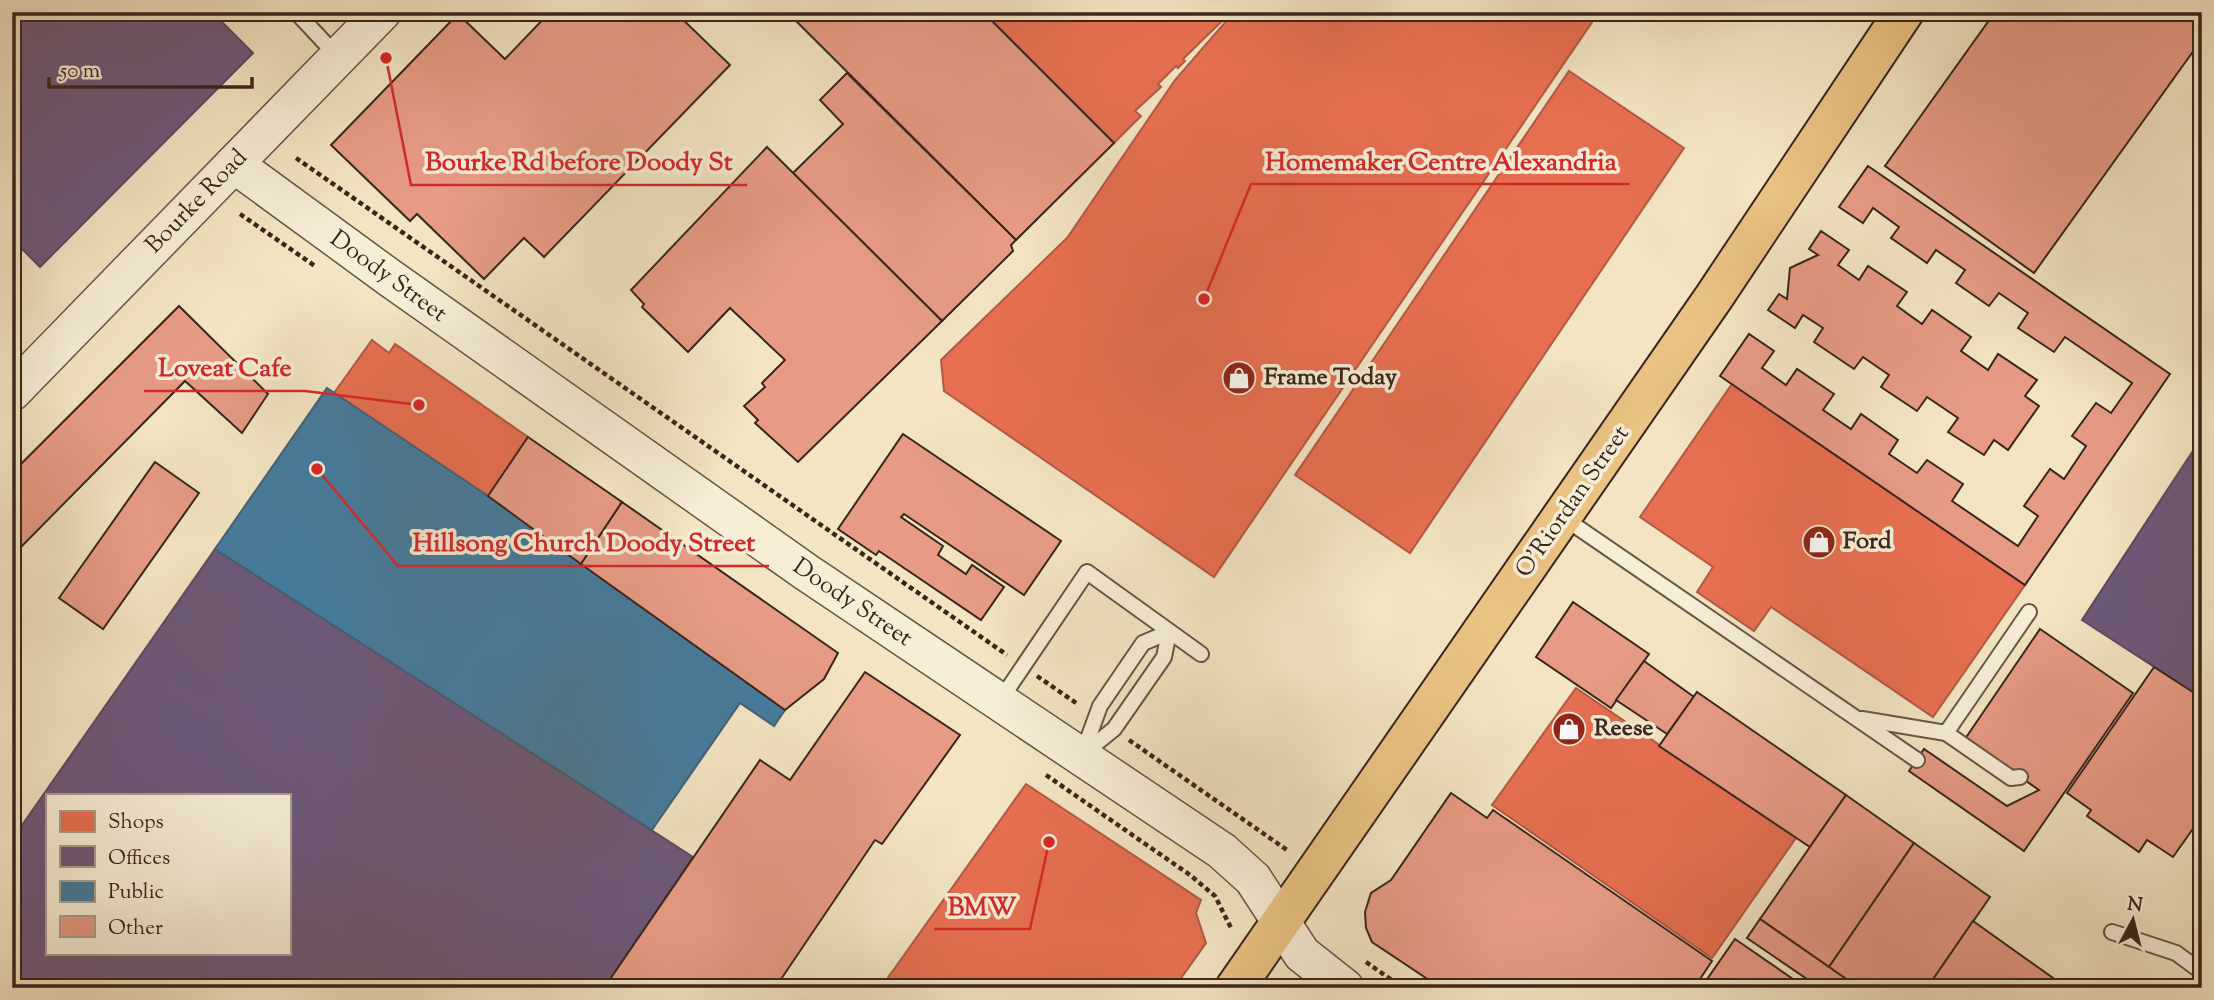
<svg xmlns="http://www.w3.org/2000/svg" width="2214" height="1000" font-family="'Sorts Mill Goudy',serif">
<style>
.shops{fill:#e76f51;stroke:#b35941;stroke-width:2}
.offices{fill:#6d597a;stroke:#5e495e;stroke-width:2;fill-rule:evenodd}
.public{fill:#457b9d;stroke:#426176;stroke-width:2}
.building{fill:#e79b85;stroke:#3a251c;stroke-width:2}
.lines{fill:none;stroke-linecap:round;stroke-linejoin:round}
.service-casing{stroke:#685546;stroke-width:18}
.tertiary-casing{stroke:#685546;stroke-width:40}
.primary-casing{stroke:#3a251c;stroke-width:42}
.path{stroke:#3a251c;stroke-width:4.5;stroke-dasharray:5 3.5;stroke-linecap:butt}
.service{stroke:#f7eed8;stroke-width:14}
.tertiary{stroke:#f7eed8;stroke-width:37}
.primary{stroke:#eac282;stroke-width:38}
.labels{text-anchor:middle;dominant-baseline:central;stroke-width:7;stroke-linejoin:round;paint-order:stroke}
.street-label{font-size:24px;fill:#3a251c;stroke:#f7eed8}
.poi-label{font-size:24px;font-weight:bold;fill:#3a251c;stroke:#f7eed8;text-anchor:start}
.leader{fill:none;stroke:#d62828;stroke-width:2.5}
.callout-dot{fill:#d62828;stroke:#f7eed8;stroke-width:2.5}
.callout-label{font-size:26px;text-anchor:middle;font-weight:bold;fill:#d62828;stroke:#f7eed8;stroke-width:7;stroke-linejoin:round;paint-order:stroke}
</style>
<rect width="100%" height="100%" fill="#f3e5c3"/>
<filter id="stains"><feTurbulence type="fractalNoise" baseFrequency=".00286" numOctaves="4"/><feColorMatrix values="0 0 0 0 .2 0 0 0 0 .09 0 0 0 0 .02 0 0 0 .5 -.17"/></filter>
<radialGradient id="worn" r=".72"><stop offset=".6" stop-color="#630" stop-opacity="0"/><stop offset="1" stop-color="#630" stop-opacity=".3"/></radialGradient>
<g class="shops">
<polygon points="983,12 1212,12 1222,21 1183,59 1185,61 1178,68 1176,66 1158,84 1161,87 1135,111 1141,116 1114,143"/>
<polygon points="1234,12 1599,12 1214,577 944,391 941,360 1067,238 1175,80"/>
<polygon points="1569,71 1684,148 1410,553 1295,475"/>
<polygon points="372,340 389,353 395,344 528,437 488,496 334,393"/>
<polygon points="1732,384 2025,585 1933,717 1771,607 1754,631 1697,592 1713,567 1640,517"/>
<polygon points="1576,688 1796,838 1712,958 1492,805"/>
<polygon points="1026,784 1201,900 1196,913 1206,943 1174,988 882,986"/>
</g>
<g class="offices">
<polygon points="12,12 212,12 253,53 40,267 12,239"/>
<polygon points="2202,437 2202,698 2082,620"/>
<path d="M 215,549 L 693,857 L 604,988 L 12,988 L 12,823 L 20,828 ZM 47,795 L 289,795 L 289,953 L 47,953 Z"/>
</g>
<polygon class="public" points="327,388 488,496 785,710 774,726 740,703 652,830 215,549"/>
<g class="building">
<polygon points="550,12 675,12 730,65 544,257 524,238 484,279 417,214 410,221 331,145 458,14 505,59"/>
<polygon points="787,12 983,12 1114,143 1016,240"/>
<polygon points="1995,12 2202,12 2202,39 2034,273 1885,166"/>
<polygon points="847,73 1016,240 1011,245 1013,251 942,321 793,173 843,124 820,100"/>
<polygon points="767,147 942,321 798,462 755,423 758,420 744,406 765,387 762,383 785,360 730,308 688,352 642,307 644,304 631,290"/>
<polygon points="1868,166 2170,374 2025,585 1720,376 1749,334 1774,351 1762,368 1786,385 1797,369 1834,394 1823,410 1851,429 1861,414 1898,440 1889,454 1917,473 1927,460 1963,484 1952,501 2018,546 2038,516 2024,506 2050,469 2064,479 2086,446 2072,436 2096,403 2111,413 2132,383 2065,337 2054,352 2018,328 2028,313 1999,293 1989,306 1956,283 1965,270 1936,250 1927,263 1891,238 1899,227 1873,208 1863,223 1839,207"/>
<polygon points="1821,231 1849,250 1838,265 1859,280 1868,266 1907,292 1897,306 1922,324 1932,310 1971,337 1961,351 1988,370 1998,354 2037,380 2025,396 2039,406 2008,450 1994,440 1984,455 1948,432 1958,418 1927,397 1917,411 1881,387 1889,375 1863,357 1854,369 1814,342 1823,328 1803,315 1795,328 1768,310 1779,294 1787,299 1790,268 1818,255 1809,249"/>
<polygon points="179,306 268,394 242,433 185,381 14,554 12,473"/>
<polygon points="903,434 1061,541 1024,595 904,514 901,517 943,546 938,555 966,574 972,565 1004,587 981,620 879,551 876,555 838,529"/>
<polygon points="528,437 622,502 581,564 488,496"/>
<polygon points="155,462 199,493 103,629 59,598"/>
<polygon points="622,502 838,653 824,679 785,710 581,564"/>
<polygon points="1573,602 1649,654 1611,708 1536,657"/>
<polygon points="2040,629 2133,693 2024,851 1909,771 1924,749 2007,806 2039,790 1965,739"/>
<polygon points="1644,661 1694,697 1667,734 1616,700"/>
<polygon points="2154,667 2202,698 2202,816 2173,857 2147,840 2139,852 2087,816 2091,810 2067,793"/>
<polygon points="865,672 960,735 882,844 875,840 775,988 604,988 760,760 790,780"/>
<polygon points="1697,692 1846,795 1810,847 1659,746"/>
<polygon points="1451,793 1487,818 1493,810 1712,961 1694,988 1441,988 1372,942 1366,928 1365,912 1371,893 1391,880"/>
<polygon points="1846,795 1914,843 1829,967 1760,919"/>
<polygon points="1914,843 1990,897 1927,988 1859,988 1829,967"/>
<polygon points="1760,919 1829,967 1859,988 1820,988 1747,938"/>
<polygon points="1973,921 2053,978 2045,988 1927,988"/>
<polygon points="1735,939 1806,988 1701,988"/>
</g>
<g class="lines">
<defs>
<g id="service">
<polyline points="296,12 338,57"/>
<polyline points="1564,518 1917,760"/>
<polyline points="999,702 1087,572 1201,654"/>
<polyline points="1862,719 1946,733 2029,612"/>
<polyline points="1946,733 2011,778 2020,777"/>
<polyline points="1083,754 1114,729 1164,657 1169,632"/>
<polyline points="1082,755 1100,706 1143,643 1169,632"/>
<polyline points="2112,932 2176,953 2202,972"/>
</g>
<g id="tertiary">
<polyline points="234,164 390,278 806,572 1222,851 1253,879 1302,954 1345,988"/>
<polyline points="12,392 382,12"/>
</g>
<polyline id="primary" points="1235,988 1714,297 1904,12"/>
</defs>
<use href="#service" class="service-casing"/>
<use href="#tertiary" class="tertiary-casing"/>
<use href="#primary" class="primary-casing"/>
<g class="path">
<polyline points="296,158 1007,655"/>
<polyline points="240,214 315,266"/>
<polyline points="1037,676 1079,705"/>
<polyline points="1129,740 1287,850"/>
<polyline points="1046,775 1190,875 1215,896 1231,928"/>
<polyline points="1366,962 1403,988"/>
</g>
<use href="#service" class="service"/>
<use href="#tertiary" class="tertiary"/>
<use href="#primary" class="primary"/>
</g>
<defs>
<symbol id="shop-disc" viewBox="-11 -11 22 22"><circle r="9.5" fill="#8f2418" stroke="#f7eed8"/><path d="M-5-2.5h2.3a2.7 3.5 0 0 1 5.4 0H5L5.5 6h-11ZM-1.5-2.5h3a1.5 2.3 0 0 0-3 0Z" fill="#fff"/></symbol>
</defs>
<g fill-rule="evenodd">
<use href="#shop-disc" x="1220" y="359" width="38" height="38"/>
<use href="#shop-disc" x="1800" y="523" width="38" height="38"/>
<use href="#shop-disc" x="1550" y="710" width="38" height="38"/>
</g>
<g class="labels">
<g class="street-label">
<text transform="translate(197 202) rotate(-46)">Bourke Road</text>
<text transform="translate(388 277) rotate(36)">Doody Street</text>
<text transform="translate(1573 502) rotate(-55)">O'Riordan Street</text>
<text transform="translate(852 603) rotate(34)">Doody Street</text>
</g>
<g class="poi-label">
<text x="1264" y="378">Frame Today</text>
<text x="1843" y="542">Ford</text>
<text x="1594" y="729">Reese</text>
</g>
</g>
<path class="leader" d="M1204 299L1251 184H1630M386 58L411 185H747M419 405L305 391H144M317 469L398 566H769M1049 842L1030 929H934"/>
<g class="callout-dot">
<circle cx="1204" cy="299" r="7"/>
<circle cx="386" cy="58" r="7"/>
<circle cx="419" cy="405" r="7"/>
<circle cx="317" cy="469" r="7"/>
<circle cx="1049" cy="842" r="7"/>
</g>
<g class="callout-label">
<text x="1441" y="170">Homemaker Centre Alexandria</text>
<text x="579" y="170">Bourke Rd before Doody St</text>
<text x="225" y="376">Loveat Cafe</text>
<text x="584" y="551">Hillsong Church Doody Street</text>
<text x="982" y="915">BMW</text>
</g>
<rect width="2214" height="1000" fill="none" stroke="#f3e5c3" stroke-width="42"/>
<rect x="14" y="14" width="2186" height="972" fill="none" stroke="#3a251c" stroke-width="3.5"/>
<rect x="21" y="21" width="2172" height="958" fill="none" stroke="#3a251c" stroke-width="2"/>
<rect x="46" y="794" width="245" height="161" fill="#f7eed8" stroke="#ab9e8d" stroke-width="2"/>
<rect x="60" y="811" width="35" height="21" fill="#e76f51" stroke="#ab9e8d" stroke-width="2"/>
<text x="108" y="828" font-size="21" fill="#3a251c">Shops</text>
<rect x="60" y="846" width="35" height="21" fill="#6d597a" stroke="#ab9e8d" stroke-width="2"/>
<text x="108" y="864" font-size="21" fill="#3a251c">Offices</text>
<rect x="60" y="881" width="35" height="21" fill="#457b9d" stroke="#ab9e8d" stroke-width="2"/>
<text x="108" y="898" font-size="21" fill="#3a251c">Public</text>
<rect x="60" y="916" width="35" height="21" fill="#e79b85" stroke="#ab9e8d" stroke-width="2"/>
<text x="108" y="934" font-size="21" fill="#3a251c">Other</text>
<g transform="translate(2133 920) rotate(7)" stroke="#f7eed8" stroke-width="5" paint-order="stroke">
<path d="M0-5L12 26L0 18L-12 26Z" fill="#3a251c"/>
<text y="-10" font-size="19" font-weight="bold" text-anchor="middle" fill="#3a251c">N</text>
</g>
<path d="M49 77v10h203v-10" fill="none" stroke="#3a251c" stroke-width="3.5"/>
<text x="60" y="77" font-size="21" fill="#3a251c" stroke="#f7eed8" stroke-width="5" paint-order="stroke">50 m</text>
<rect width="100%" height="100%" filter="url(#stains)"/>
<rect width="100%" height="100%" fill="url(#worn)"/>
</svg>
